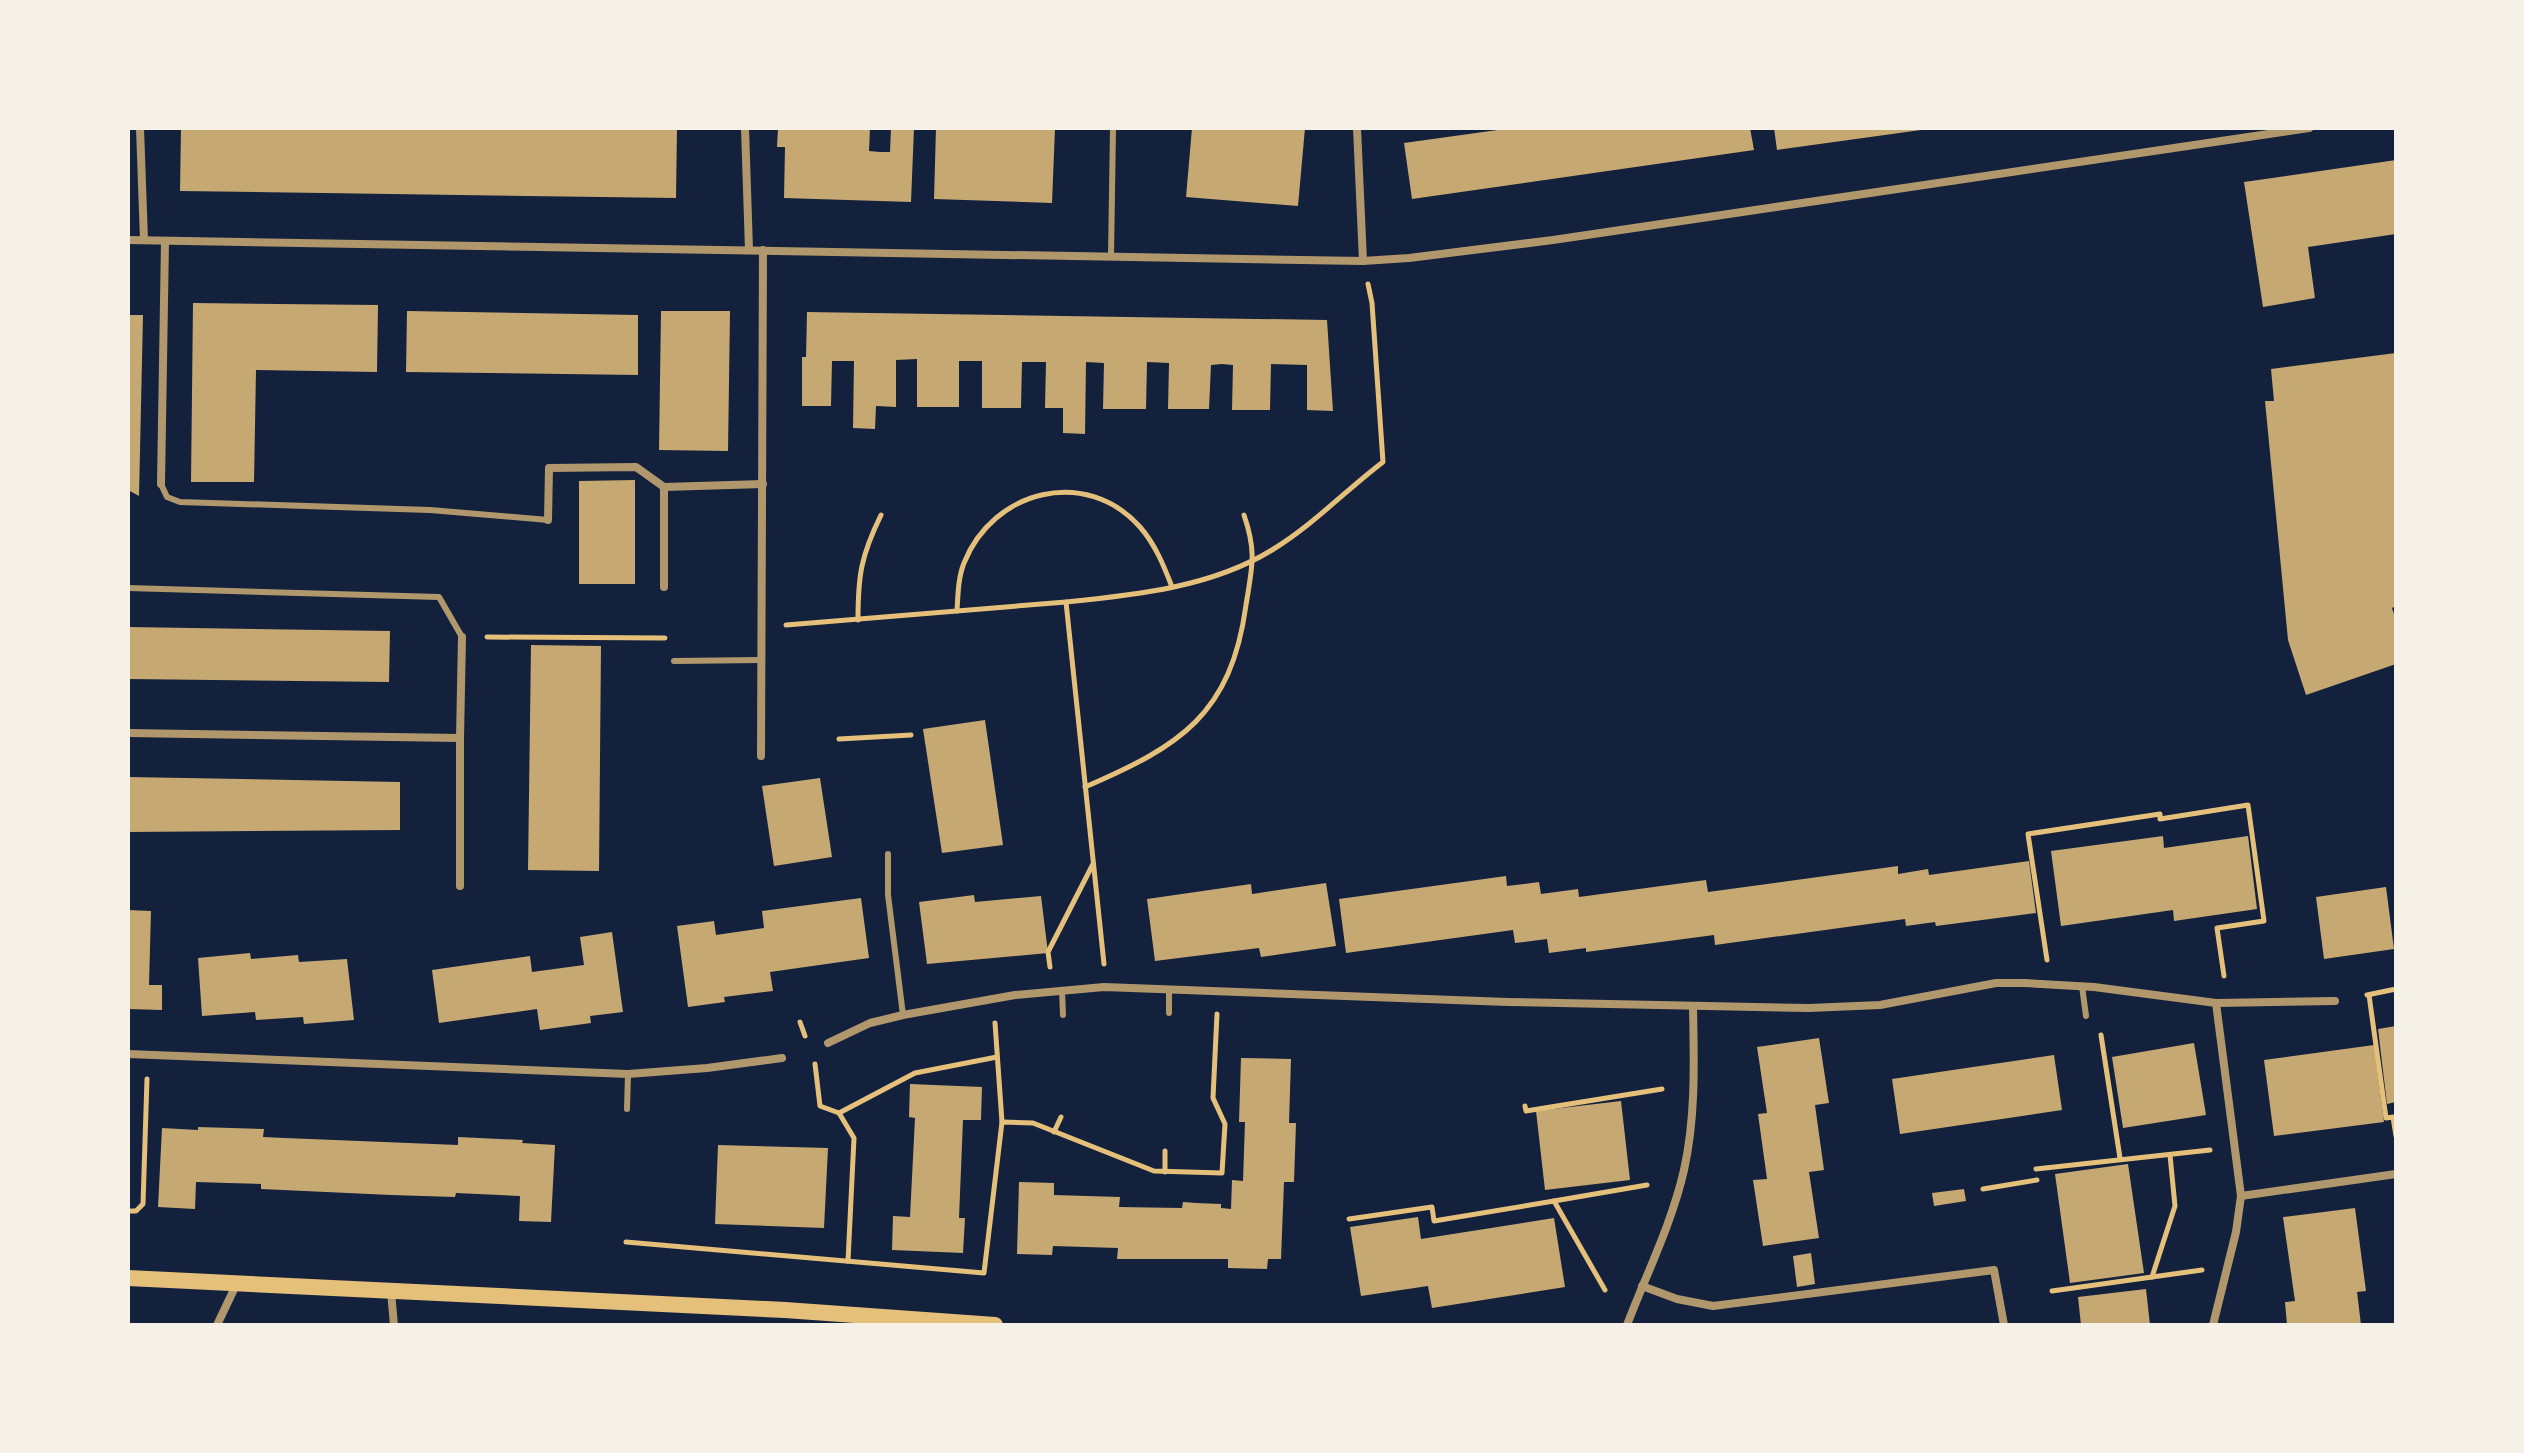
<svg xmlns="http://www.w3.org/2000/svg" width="2524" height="1453" font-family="'Titillium Web',sans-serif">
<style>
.building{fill:#c6a872}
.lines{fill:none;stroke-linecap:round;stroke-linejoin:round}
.path{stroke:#e5c07b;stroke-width:5}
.service{stroke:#b1986c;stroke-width:6}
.minor{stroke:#b1986c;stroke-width:8}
.secondary{stroke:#e5c07b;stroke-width:16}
</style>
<rect width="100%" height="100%" fill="#14213d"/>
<g class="building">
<polygon points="181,128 677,128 676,198 180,191"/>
<polygon points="778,128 870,128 869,151 880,152 890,152 891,128 914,128 911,202 784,198 785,147 777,147"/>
<polygon points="936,128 1055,128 1052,203 934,199"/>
<polygon points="1192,128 1305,128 1298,206 1186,197"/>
<polygon points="1512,128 1750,128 1754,150 1412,199 1404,143"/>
<polygon points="1774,128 1921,128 1921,130 1777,150"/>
<polygon points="2396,160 2396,234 2308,247 2315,298 2263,307 2244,182"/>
<polygon points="193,303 378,305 377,372 256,370 254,482 191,482"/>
<polygon points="407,311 638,315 638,375 406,372"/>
<polygon points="661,311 730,311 728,451 659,450"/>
<polygon points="807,312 1327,320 1333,411 1307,410 1307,365 1271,364 1270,410 1232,410 1233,365 1222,364 1211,365 1209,409 1168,409 1169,363 1147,362 1146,409 1103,409 1104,363 1086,362 1085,434 1063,433 1063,408 1045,408 1046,362 1022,362 1021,408 982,408 982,361 959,361 959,407 917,407 917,359 896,360 896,407 876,406 875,429 853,428 854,361 832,361 831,406 802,406 802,357 806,357"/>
<polygon points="128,315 143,315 139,496 128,490"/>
<polygon points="2396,353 2396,606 2392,608 2396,620 2396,664 2306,695 2288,640 2265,401 2274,401 2271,369"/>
<polygon points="635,480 635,584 579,584 579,481"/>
<polygon points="128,627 390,631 389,682 128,679"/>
<polygon points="531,645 601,646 599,871 528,870"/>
<polygon points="985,720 1003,845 942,853 923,729"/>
<polygon points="128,777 400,782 400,830 128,832"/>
<polygon points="820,778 832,857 774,866 762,786"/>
<polygon points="2163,836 2164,848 2248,836 2257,909 2174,921 2173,910 2061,926 2051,851"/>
<polygon points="2029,861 2036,913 1936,926 1935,922 1906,926 1905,919 1715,945 1714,935 1586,952 1586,948 1549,953 1547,939 1515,943 1513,930 1346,953 1339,899 1506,876 1507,886 1539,882 1541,894 1578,889 1579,897 1706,880 1708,892 1898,866 1898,874 1928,869 1929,875"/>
<polygon points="1326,883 1336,946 1261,957 1259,948 1155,961 1147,899 1251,884 1252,894"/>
<polygon points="2386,887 2394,949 2324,959 2316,897"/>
<polygon points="974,895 975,902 1041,896 1048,953 927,964 919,902"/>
<polygon points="861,898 869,958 770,972 773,991 724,997 725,1002 688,1007 677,926 714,921 716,935 764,928 762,911"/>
<polygon points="128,910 151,911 149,985 162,985 162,1010 128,1009"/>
<polygon points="612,932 623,1012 590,1016 591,1023 540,1030 537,1009 439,1023 432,970 530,956 532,972 584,965 580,937"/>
<polygon points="250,953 251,959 298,955 299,962 347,959 354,1020 304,1024 303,1017 256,1020 255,1012 202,1016 198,958"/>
<polygon points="2396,1026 2396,1102 2387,1104 2378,1029"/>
<polygon points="1819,1038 1829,1103 1815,1105 1824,1170 1809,1172 1819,1238 1763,1246 1753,1180 1767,1179 1758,1114 1767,1113 1757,1047"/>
<polygon points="2194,1043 2206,1115 2123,1128 2112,1057"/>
<polygon points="2374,1045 2384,1122 2274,1136 2264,1060"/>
<polygon points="2054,1055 2062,1110 1900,1134 1892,1079"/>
<polygon points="1241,1058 1291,1059 1289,1123 1296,1123 1294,1182 1284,1182 1281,1259 1268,1259 1267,1269 1228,1268 1228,1259 1117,1259 1118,1248 1053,1246 1052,1255 1017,1254 1019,1182 1054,1183 1054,1195 1120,1197 1119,1207 1182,1208 1183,1202 1196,1203 1221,1204 1221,1208 1231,1209 1232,1180 1243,1181 1245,1122 1239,1122"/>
<polygon points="910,1084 982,1087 981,1120 963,1120 959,1218 965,1218 963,1253 892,1250 893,1216 910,1217 915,1118 909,1117"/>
<polygon points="1621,1101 1630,1180 1545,1190 1536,1111"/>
<polygon points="198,1127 264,1129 263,1137 285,1138 458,1145 458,1137 523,1140 522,1143 555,1145 551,1222 519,1221 520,1196 456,1193 455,1197 391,1195 261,1189 261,1184 228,1183 196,1182 195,1209 158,1207 162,1128 198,1130"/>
<polygon points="718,1145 828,1148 824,1228 715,1224"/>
<polygon points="2128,1164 2144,1273 2070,1283 2055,1174"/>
<polygon points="1964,1189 1966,1201 1934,1206 1932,1193"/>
<polygon points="2355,1208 2366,1291 2357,1292 2361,1325 2287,1325 2285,1302 2295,1301 2283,1217"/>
<polygon points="1418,1217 1421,1239 1554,1218 1565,1287 1432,1308 1428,1286 1361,1296 1350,1227"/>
<polygon points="1811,1253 1815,1284 1797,1287 1793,1256"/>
<polygon points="2146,1289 2150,1325 2081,1325 2078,1297"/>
</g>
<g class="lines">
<g class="path">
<path d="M 957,611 C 958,595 958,578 964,563 C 993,490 1086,466 1140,527 C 1155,544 1164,566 1172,587"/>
<path d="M 858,620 C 858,575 861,556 881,515"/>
<polyline points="786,625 1066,602"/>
<polyline points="487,637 665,638"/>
<polyline points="839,739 911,735"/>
<path d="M 1085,787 C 1180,746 1231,715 1246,605 C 1252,567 1257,553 1244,515"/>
<polyline points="2047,960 2028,834 2160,814 2160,819 2248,805 2264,921 2217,928 2224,976"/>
<path d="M 1104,964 L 1066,602 C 1136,595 1212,587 1272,550 C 1313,525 1346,490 1383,462 L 1372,303 L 1368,284"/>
<polyline points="1050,967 1048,952 1093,864"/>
<polyline points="2367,995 2396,989"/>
<polyline points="2369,995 2386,1118 2393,1117 2396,1136"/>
<polyline points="800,1022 805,1036"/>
<polyline points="995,1023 1002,1122"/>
<polyline points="2101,1035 2120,1158"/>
<polyline points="815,1064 820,1106 839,1113 854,1138 848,1261"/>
<polyline points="1525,1106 1526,1111 1662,1089"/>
<polyline points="839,1113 915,1073 997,1057"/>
<polyline points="1054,1132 1061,1117"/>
<polyline points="2170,1155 2175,1206 2152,1277 2202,1270"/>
<polyline points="2036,1169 2210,1150"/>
<polyline points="1165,1172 1165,1151"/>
<polyline points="1983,1189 2037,1180"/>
<polyline points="1554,1201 1647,1185"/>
<polyline points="128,1211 136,1211 143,1204 147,1079"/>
<polyline points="1349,1219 1432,1207 1434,1221 1554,1201 1605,1290"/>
<polyline points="626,1242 984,1273 1002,1122 1033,1123 1154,1171 1222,1173 1225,1124 1213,1098 1217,1014"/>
<polyline points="2052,1291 2152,1277"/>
</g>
<g class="service">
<polyline points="1111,256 1113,128"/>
<polyline points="161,484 167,497 180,502 430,510 548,520"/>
<polyline points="128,588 439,597 462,637"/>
<polyline points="674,661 761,660"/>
<polyline points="888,854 888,895 903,1015"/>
<polyline points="2082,986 2086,1016"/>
<polyline points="1062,990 1063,1015"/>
<polyline points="1169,1013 1169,989"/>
<polyline points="627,1109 628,1074"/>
</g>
<g class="minor">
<polyline points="140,128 144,240"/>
<polyline points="745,128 749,250"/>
<polyline points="1357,128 1363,261"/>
<polyline points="128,240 1363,261 1409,258 1553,240 2309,128"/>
<polyline points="161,484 165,241"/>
<polyline points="548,520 549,468 636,467 664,487 763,484"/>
<polyline points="664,587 664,487"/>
<polyline points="128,733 460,738 462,637"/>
<polyline points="460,738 460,886"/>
<polyline points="761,756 763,250"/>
<polyline points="828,1043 870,1023 903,1015 1015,995 1104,987 1508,1002 1809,1008 1880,1005 1996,983 2025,983 2094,987 2216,1003 2335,1001"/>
<polyline points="128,1054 628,1074 707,1068 782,1058"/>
<polyline points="2241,1196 2396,1174"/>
<polyline points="1642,1286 1677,1299 1713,1306 1994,1270 2004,1325"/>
<polyline points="391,1292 394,1325"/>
<polyline points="217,1325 237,1283"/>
<path d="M 1627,1325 C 1646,1275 1672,1223 1684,1170 C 1696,1116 1694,1061 1693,1006"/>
<polyline points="2213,1325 2236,1232 2241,1196 2216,1003"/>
</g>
<polyline class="secondary" points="128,1278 785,1310 995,1325"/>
</g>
<rect width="2524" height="1453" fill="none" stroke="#f6f1e7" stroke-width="260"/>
</svg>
